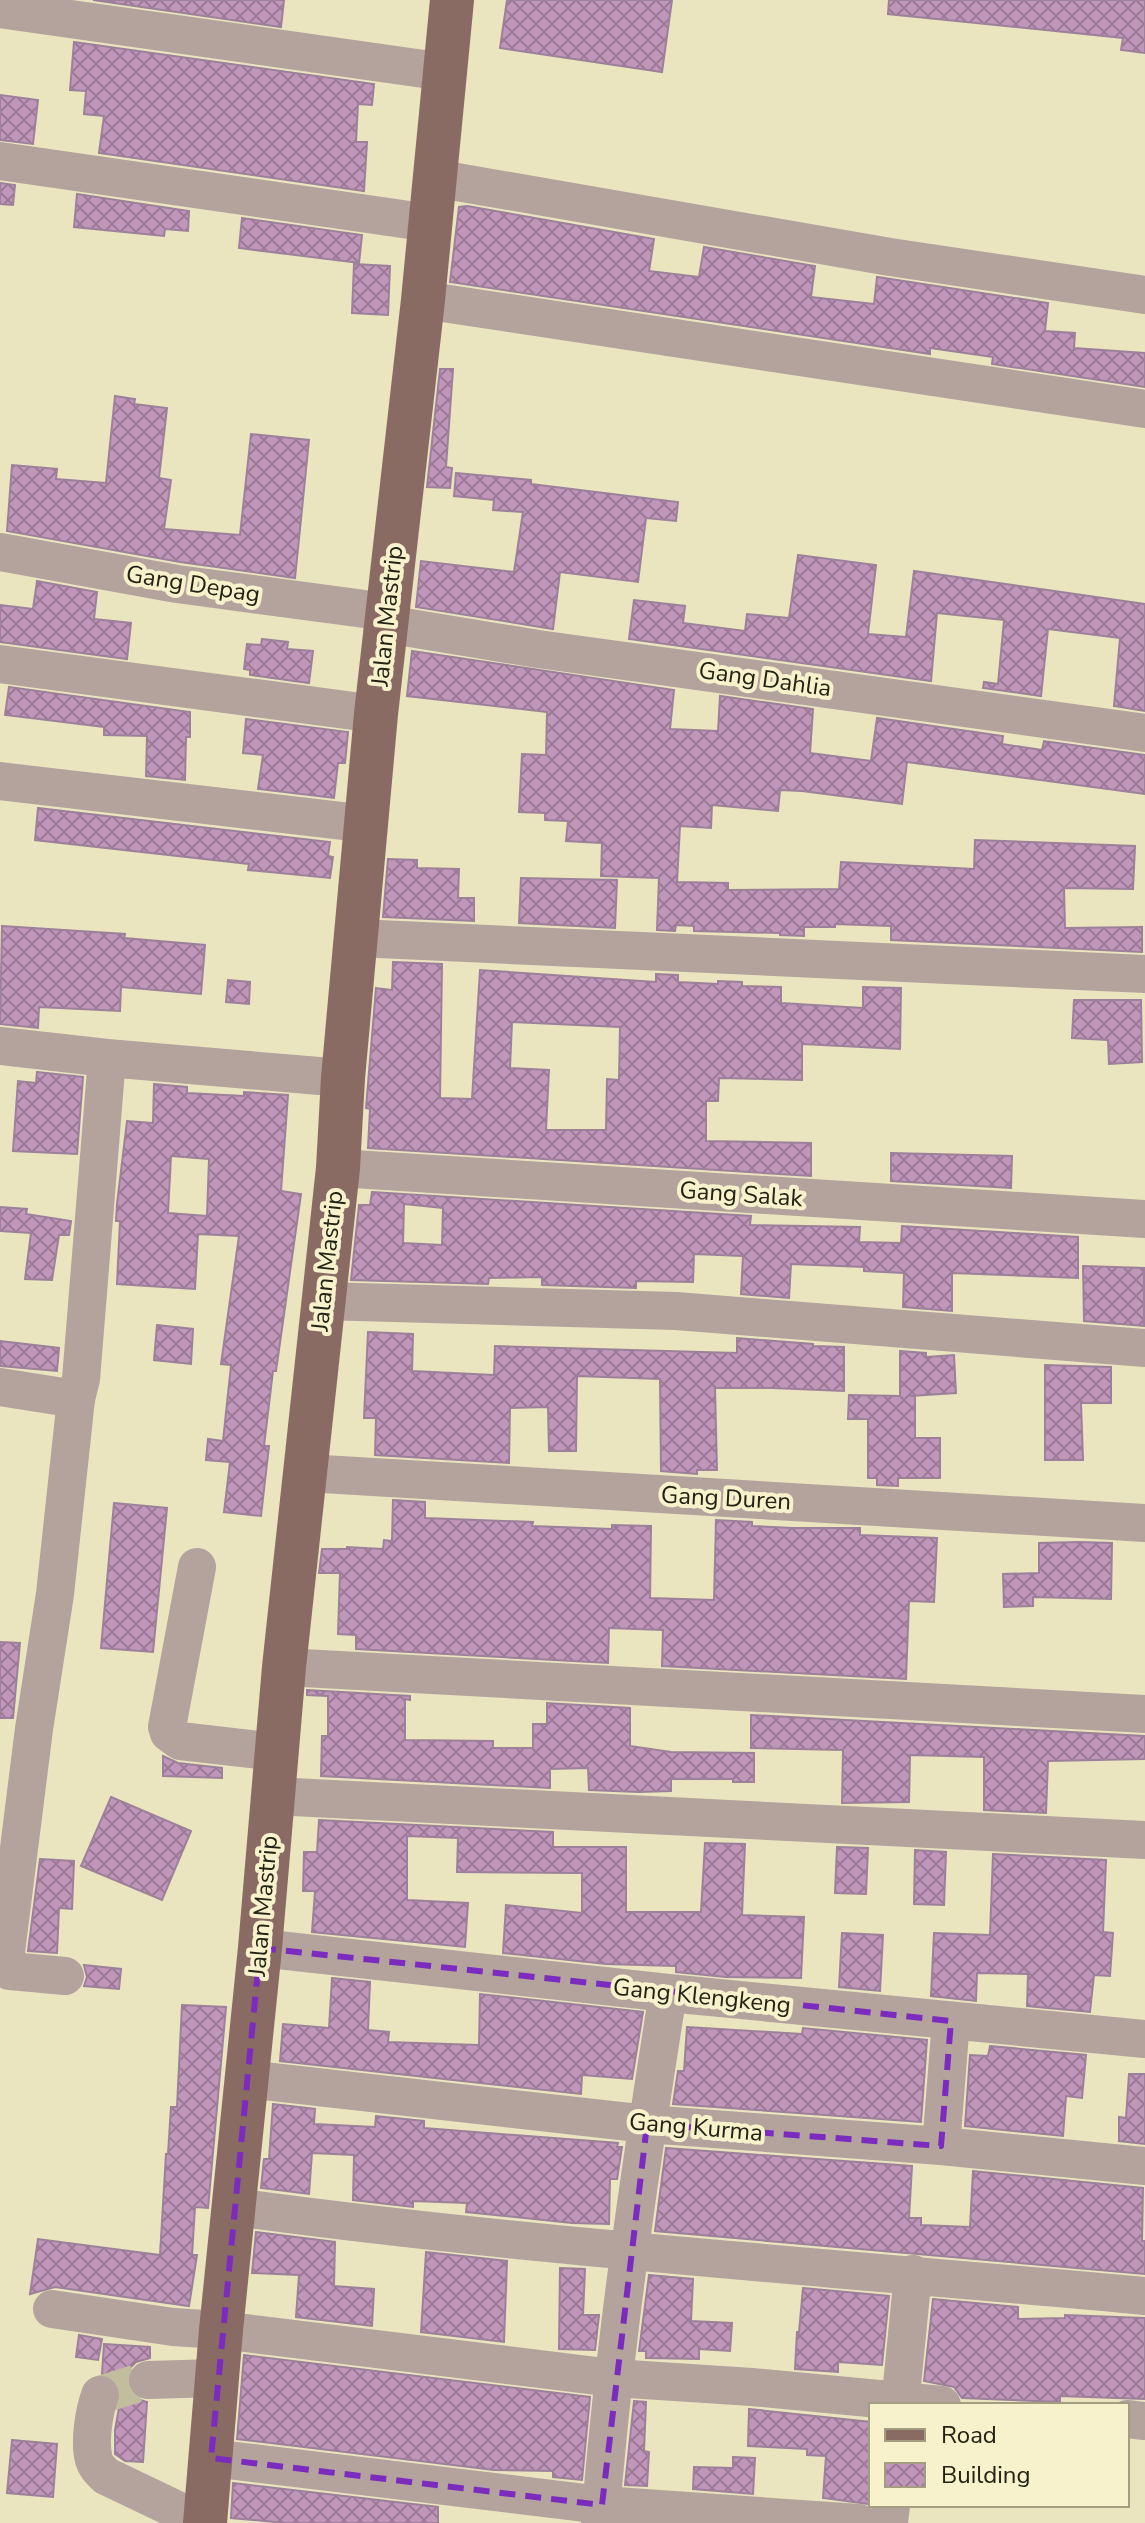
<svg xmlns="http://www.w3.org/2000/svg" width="1145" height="2523" font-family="'Nunito Sans',sans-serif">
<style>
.building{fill:url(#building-cross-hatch);stroke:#9d819a;stroke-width:2;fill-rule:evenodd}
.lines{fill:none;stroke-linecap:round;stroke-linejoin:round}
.minor-tunnel{stroke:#c2bd9d;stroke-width:38;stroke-dasharray:38 19;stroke-linecap:butt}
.minor{stroke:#b4a29d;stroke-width:38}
.major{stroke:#8a6b64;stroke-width:44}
.marked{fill:none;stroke:#7b2cbf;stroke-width:6;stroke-dasharray:16 10;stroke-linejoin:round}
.labels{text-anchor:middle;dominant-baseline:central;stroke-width:8;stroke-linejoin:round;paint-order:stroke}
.street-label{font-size:24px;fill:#242214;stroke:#f7f1cc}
</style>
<defs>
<pattern id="building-cross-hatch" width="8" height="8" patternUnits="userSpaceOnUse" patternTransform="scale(2)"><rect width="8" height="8" fill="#c096bb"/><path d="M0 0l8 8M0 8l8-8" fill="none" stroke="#9c7a97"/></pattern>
</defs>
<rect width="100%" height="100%" fill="#eae4bf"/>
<g class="building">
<polygon points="93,0 284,0 281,27"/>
<polygon points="507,0 672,0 662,72 500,48"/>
<polygon points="889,0 1145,0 1145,53 1121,50 1123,38 888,14"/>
<polygon points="74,42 374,84 372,105 358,104 356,142 367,142 364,191 99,153 104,116 84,114 86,91 70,90"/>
<polygon points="0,95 38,100 33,144 0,140"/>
<polygon points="0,183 15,185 13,205 0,204"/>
<polygon points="77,194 189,211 188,231 165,229 164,236 74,227"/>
<polygon points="467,206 654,239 649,271 699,277 704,247 815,266 811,297 874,304 877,277 1048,303 1045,331 1075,333 1074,348 1145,353 1145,387 992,364 993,357 930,348 930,354 450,282 459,207"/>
<polygon points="242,218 362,235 359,263 239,248"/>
<polygon points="354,264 390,266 388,315 352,313"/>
<polygon points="440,369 453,369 446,467 452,468 450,488 427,487"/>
<polygon points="115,396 135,399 134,404 167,408 159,478 171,480 164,529 240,535 251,434 309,440 295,578 180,562 7,531 12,465 57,469 56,479 106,483"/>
<polygon points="456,473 531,480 531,484 678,502 676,521 646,518 638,582 560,572 553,629 416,607 421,561 514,572 523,512 493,510 494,500 454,496"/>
<polygon points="798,555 876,565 868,634 906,637 914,571 1145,604 1145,711 1114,706 1120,638 1048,629 1041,696 983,688 984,682 998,684 1004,620 937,613 931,681 629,639 634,600 685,606 683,623 745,631 747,614 789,618"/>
<polygon points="37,581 97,592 94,619 131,623 127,659 0,642 0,605 33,609"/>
<polygon points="262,639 288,642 287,649 313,651 309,683 250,675 250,670 244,669 247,644 261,645"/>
<polygon points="412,651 674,690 670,729 718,731 720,696 813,709 810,753 871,761 877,718 1003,736 1002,744 1042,750 1044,741 1145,755 1145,794 907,762 902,804 802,791 780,790 778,811 712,805 711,828 680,826 677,882 728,883 728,890 839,889 841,862 974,869 975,840 1135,846 1133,889 1064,888 1065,928 1142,927 1142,952 891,940 891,926 835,924 835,927 804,927 804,936 780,935 780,933 694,931 694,926 676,925 675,931 657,930 659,878 601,876 602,843 566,841 568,821 545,820 545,813 519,812 522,754 546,755 547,712 407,696"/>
<polygon points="9,687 190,712 190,737 186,737 185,780 146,776 147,736 104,735 104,727 5,715"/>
<polygon points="246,719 348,732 345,763 338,763 334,798 258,789 263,755 243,753"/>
<polygon points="38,808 330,842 328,856 333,857 330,878 248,870 249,864 35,840"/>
<polygon points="388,859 417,860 417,868 459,869 458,898 474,898 474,921 383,917"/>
<polygon points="521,878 617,880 615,928 519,923"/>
<polygon points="2,926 125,934 124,938 205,945 201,994 121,987 120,1011 39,1007 38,1028 0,1024"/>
<path d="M 393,962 L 442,964 L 440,1098 L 472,1099 L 480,970 L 656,982 L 656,974 L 678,975 L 678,982 L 718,984 L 718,981 L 742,982 L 742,986 L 781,987 L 781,1003 L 863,1008 L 863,987 L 901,988 L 900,1049 L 802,1044 L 802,1080 L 719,1078 L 718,1101 L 706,1101 L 706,1141 L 811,1143 L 811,1176 L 368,1148 L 370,1109 L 366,1108 L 376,988 L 392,990 ZM 512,1022 L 620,1027 L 619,1080 L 607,1079 L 606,1130 L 546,1130 L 549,1070 L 510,1068 Z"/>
<polygon points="228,980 250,982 249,1004 226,1002"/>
<polygon points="1074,1000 1141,1000 1142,1062 1109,1064 1108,1040 1072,1038"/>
<polygon points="37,1072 83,1077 77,1154 13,1151 18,1081 36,1083"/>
<path d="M 154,1084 L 187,1087 L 187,1093 L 244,1096 L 244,1092 L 288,1095 L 281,1191 L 301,1194 L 276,1371 L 273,1371 L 264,1446 L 269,1446 L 261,1516 L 224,1512 L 230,1462 L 206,1460 L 208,1439 L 223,1441 L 231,1365 L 221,1364 L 239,1236 L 198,1234 L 195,1289 L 117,1284 L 120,1221 L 116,1221 L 117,1204 L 127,1121 L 153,1123 ZM 171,1156 L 209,1159 L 207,1216 L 168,1213 Z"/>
<polygon points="891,1153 1012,1156 1011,1188 891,1181"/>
<path d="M 372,1192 L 751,1216 L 750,1225 L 860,1227 L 859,1242 L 901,1243 L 902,1226 L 1078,1237 L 1078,1278 L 952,1273 L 952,1311 L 903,1307 L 904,1273 L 864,1271 L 864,1267 L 791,1264 L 789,1298 L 741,1294 L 743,1256 L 694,1254 L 693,1282 L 636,1281 L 636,1288 L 542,1285 L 542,1277 L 489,1278 L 488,1284 L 351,1280 L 359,1205 L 370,1205 ZM 404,1204 L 443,1208 L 442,1245 L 403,1243 Z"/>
<polygon points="0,1207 27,1209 26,1214 71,1221 69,1235 59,1235 52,1280 25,1279 31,1233 0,1231"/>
<polygon points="1083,1266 1144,1268 1144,1326 1084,1321"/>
<polygon points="157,1325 193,1329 191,1364 154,1360"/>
<polygon points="368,1332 413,1334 412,1371 494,1375 495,1346 737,1353 737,1338 813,1344 813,1346 844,1347 844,1391 772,1388 715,1388 717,1470 697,1470 697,1474 661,1471 660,1379 577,1376 576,1451 549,1451 548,1407 510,1408 509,1463 375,1455 376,1418 364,1418"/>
<polygon points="0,1341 59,1348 57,1371 0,1366"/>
<polygon points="900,1351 926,1353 926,1357 954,1355 956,1393 910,1396 915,1396 915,1438 940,1438 940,1478 898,1478 898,1486 877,1485 877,1478 868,1478 868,1419 848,1419 849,1395 900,1396"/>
<polygon points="1045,1365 1111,1367 1111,1403 1081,1403 1083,1460 1045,1460"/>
<polygon points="393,1500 425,1502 425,1518 533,1522 532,1526 612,1529 612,1525 651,1526 650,1598 714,1600 716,1520 752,1522 752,1526 793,1528 860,1528 860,1535 937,1538 934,1602 909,1601 906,1679 662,1666 663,1630 609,1628 608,1663 356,1649 356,1635 338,1634 340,1573 319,1573 322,1549 347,1549 347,1547 383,1549 384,1540 392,1541"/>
<polygon points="114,1503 167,1508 153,1652 101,1648"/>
<polygon points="1079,1542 1112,1543 1111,1599 1033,1597 1033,1606 1004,1607 1003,1574 1039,1573 1039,1543"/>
<polygon points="0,1642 20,1643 13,1718 0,1718"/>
<polygon points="307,1690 410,1696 410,1700 405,1699 405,1740 493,1741 493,1748 533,1748 533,1724 547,1724 547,1703 630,1708 630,1746 671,1752 754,1753 754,1782 733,1782 733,1779 671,1779 671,1791 639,1792 589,1790 588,1768 550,1769 550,1788 321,1776 322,1736 328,1736 328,1696 307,1695"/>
<polygon points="751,1715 1145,1736 1145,1759 1048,1761 1046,1813 984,1810 984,1757 910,1755 909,1802 842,1803 843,1750 751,1748"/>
<polygon points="163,1756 178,1763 222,1768 222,1778 163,1776"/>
<polygon points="111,1797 191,1831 162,1900 81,1866"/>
<polygon points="319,1820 553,1832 553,1847 626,1847 626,1912 701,1912 705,1843 745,1844 742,1915 804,1917 801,1978 726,1977 676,1972 676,1966 606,1964 503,1953 506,1905 582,1913 582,1873 457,1872 458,1838 407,1836 407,1900 468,1903 465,1947 312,1932 315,1891 303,1891 304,1852 317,1852"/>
<polygon points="837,1847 868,1848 866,1894 835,1893"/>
<polygon points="915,1850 946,1852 944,1905 914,1904"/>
<polygon points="993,1854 1106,1860 1103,1932 1113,1933 1110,1976 1094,1975 1090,2012 1027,2006 1028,1974 977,1973 976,2001 931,1996 934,1933 990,1935"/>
<polygon points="40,1859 74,1861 72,1909 59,1908 57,1953 28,1951"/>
<polygon points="842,1933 883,1935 880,1991 839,1987"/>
<polygon points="84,1965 121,1969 119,1989 84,1986 87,1977"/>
<polygon points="332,1978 370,1982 368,2030 389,2032 388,2042 479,2045 480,1994 643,2012 632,2079 582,2075 581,2094 280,2061 283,2024 329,2028"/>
<polygon points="182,2005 226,2007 208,2208 195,2207 192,2255 197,2255 189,2306 55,2287 30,2294 38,2239 160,2255 166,2154 168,2154 171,2107 177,2107"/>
<polygon points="687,2027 802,2034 803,2028 927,2040 921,2122 673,2104 678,2071 684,2071"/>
<polygon points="990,2046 1086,2055 1082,2098 1066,2096 1063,2136 965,2126 970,2055 988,2056"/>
<polygon points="1129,2074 1145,2074 1145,2144 1119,2141 1119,2117 1126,2118"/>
<polygon points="273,2104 315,2109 314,2124 375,2127 376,2116 424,2121 424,2128 618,2143 617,2147 622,2147 617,2179 610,2179 609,2224 572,2223 466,2212 467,2203 413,2201 413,2207 353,2200 354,2155 312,2153 309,2194 261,2188 264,2159 269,2159"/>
<polygon points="666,2148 912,2166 909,2218 921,2218 921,2225 970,2227 973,2171 1143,2188 1142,2241 1145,2241 1145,2274 655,2231"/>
<polygon points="256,2232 335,2242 334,2286 374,2289 372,2326 296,2317 299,2275 252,2273"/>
<polygon points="426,2252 507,2261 504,2342 421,2332"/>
<polygon points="560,2268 585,2269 583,2315 599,2315 595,2350 559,2349"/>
<polygon points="649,2275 693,2279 691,2321 732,2323 730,2351 699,2349 699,2359 646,2358 646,2351 639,2351"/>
<polygon points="803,2288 889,2296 882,2365 838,2362 838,2372 795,2369 797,2332 799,2332"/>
<polygon points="933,2299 1018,2307 1018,2319 1065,2318 1065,2315 1145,2318 1145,2399 1060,2396 1060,2402 962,2398 954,2387 924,2381"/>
<polygon points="79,2335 102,2339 98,2360 76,2357"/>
<polygon points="104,2344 150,2347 150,2358 136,2362 128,2370 126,2380 130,2392 137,2399 147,2402 143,2462 125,2461 115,2454 115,2430 122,2391 116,2380 102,2374"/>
<polygon points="244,2355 590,2397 582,2480 553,2477 553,2471 494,2470 237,2439"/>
<polygon points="634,2401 646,2402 644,2451 649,2452 647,2486 625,2485"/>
<polygon points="749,2409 871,2422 869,2504 823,2498 826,2456 807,2455 807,2449 748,2446"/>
<polygon points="12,2440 57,2444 53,2497 7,2493"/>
<polygon points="733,2457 755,2458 753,2494 693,2489 694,2467 733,2468"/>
<polygon points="233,2483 438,2507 438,2523 286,2523 231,2518"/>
</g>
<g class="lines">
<polyline class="minor-tunnel" points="100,2395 148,2380"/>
<g class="minor">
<polyline points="0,9 445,72"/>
<polyline points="0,161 430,223"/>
<polyline points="434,178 890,257 1145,295"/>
<polyline points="423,300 1145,409"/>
<polyline points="0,552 177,584 387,612"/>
<polyline points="386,624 538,649 1145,733"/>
<polyline points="0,664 376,714"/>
<polyline points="0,781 368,824"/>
<polyline points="357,938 1145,974"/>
<polyline points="0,1046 107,1058 343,1078"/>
<polyline points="338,1168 1145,1219"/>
<polyline points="322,1301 676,1311 1145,1348"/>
<polyline points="0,1387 76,1399 81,1379 107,1058"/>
<polyline points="306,1473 1145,1523"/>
<polyline points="197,1567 167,1727 169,1733 180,1741 277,1752"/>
<polyline points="284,1667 1145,1714"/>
<polyline points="273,1796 1145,1840"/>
<polyline points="260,1948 668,1993 1145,2039"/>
<polyline points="65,1976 10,1971 5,1960 34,1729 55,1594 76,1399"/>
<polyline points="247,2079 647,2124 941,2146 1145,2166"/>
<polyline points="941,2146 951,2021"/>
<path d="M 234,2207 C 536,2248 841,2268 1145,2296"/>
<polyline points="52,2309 173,2327 221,2330 613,2378 752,2387 942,2405"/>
<polyline points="148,2380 217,2378"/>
<path d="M 100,2395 C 94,2412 89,2442 94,2460 C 96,2467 101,2471 106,2476 L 204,2523"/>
<polyline points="900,2405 913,2274"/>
<polyline points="1127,2419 1145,2421"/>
<polyline points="211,2458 602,2505 859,2523"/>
<path d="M 600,2523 C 614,2345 640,2169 668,1993"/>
<polyline points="889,2523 891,2505"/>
</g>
<polyline class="major" points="205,2523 221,2330 260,1948 284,1667 338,1168 343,1078 376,714 423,300 452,0"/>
</g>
<path class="marked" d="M 260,1948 L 951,2021 L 941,2146 L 647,2124 L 602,2505 L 211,2458 Z"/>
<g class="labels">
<g class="street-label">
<text transform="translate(193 584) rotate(9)">Gang Depag</text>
<text transform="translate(387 616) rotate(-84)">Jalan Mastrip</text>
<text transform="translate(765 679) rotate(8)">Gang Dahlia</text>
<text transform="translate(741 1194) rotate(4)">Gang Salak</text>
<text transform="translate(327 1261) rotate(-84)">Jalan Mastrip</text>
<text transform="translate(726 1498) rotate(3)">Gang Duren</text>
<text transform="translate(263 1906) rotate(-85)">Jalan Mastrip</text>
<text transform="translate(702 1996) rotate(6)">Gang Klengkeng</text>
<text transform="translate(696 2127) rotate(5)">Gang Kurma</text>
</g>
</g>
<rect x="869" y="2403" width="260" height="104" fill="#f7f1cc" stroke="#a39e82" stroke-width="2"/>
<rect x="885" y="2429" width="40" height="12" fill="#8a6b64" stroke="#a39e82" stroke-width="2"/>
<text x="941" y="2443" font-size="24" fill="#242214">Road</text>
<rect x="885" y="2463" width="40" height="24" fill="url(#building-cross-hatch)" stroke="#a39e82" stroke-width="2"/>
<text x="941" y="2483" font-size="24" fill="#242214">Building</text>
</svg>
